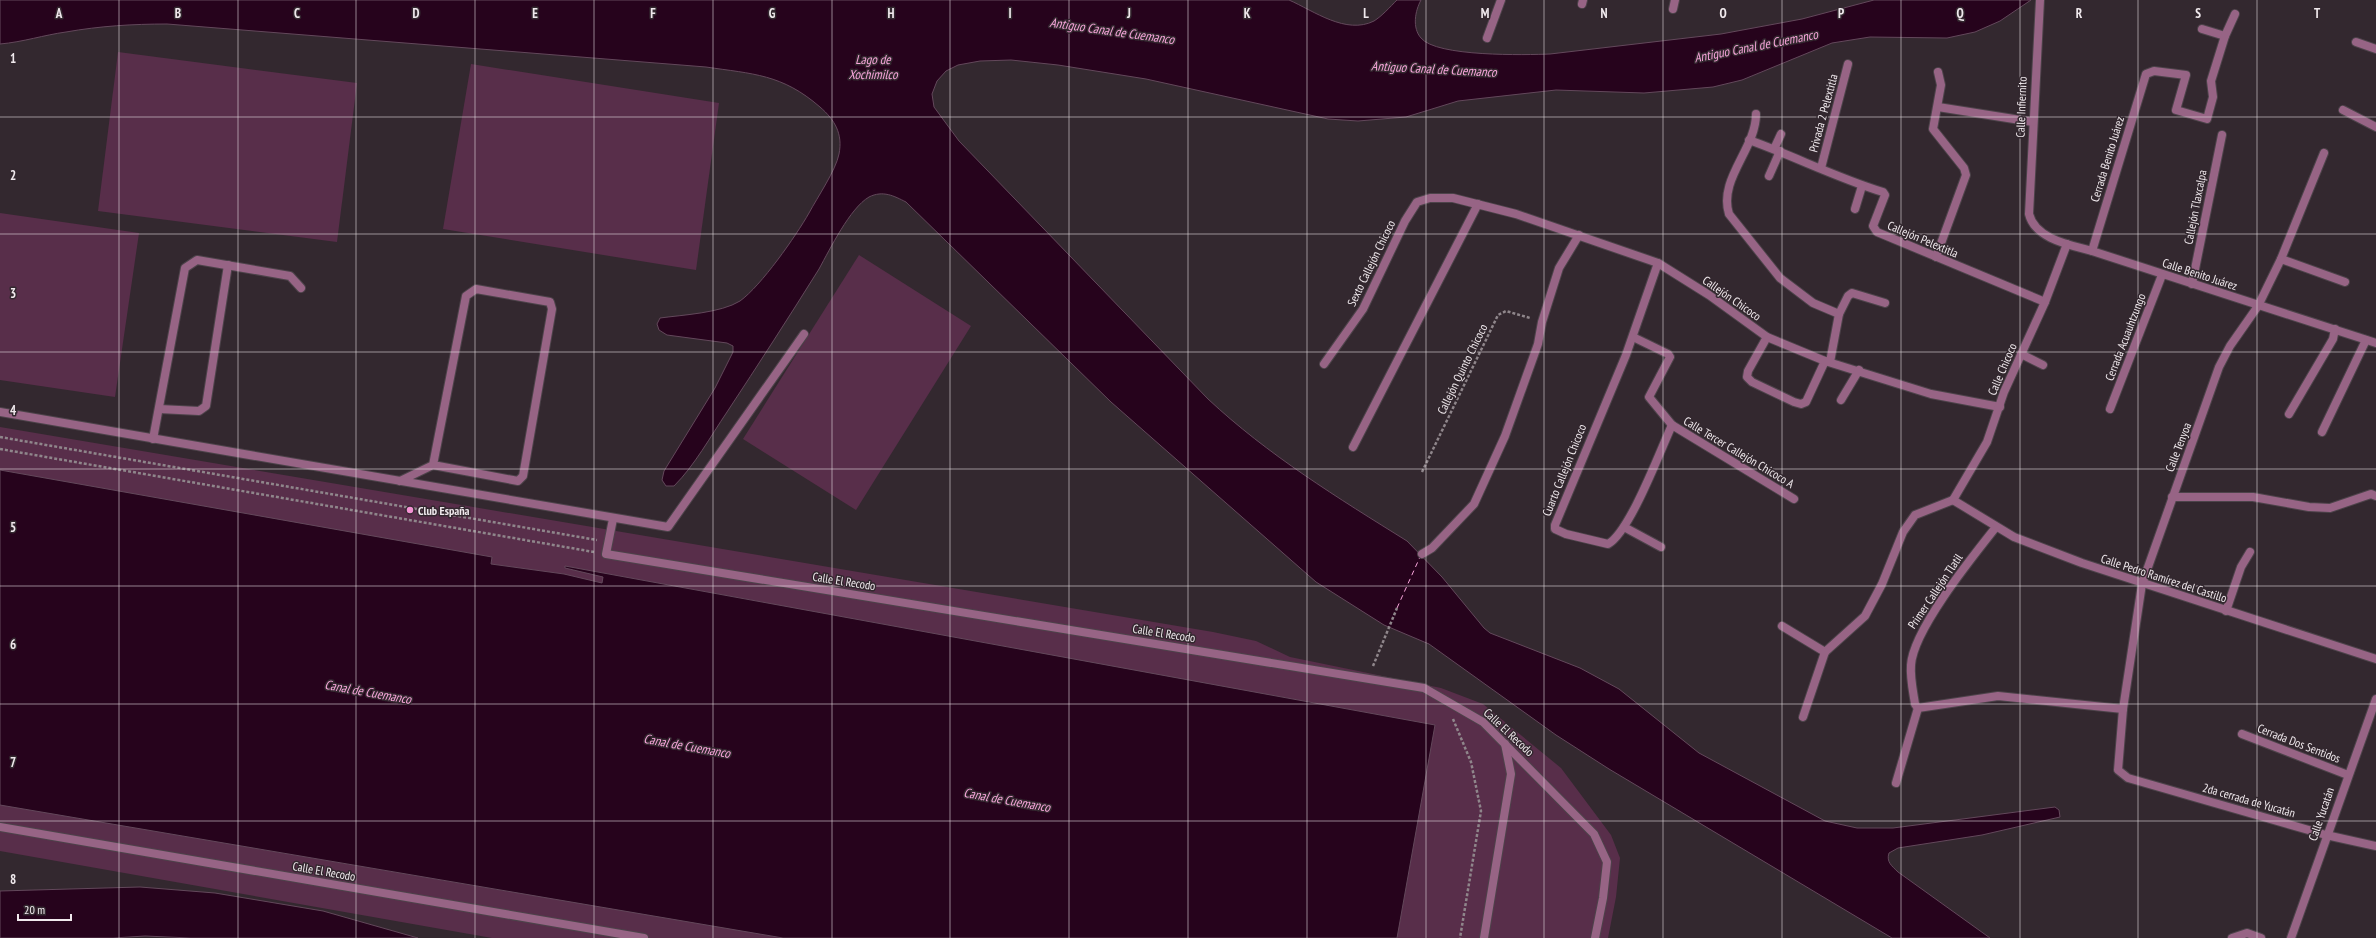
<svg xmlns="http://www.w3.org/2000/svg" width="2376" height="938" font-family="'PT Sans Narrow',sans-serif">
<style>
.green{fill:#582e4a}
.water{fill:#26031c;stroke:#63485b}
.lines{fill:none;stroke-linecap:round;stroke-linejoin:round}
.ferry{stroke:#f8a5db;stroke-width:1;stroke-dasharray:5 4;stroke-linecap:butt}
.service-casing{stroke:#4d434a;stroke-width:10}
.minor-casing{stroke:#4d434a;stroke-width:10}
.path{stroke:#8f868b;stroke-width:2.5;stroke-dasharray:3 2;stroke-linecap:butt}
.service{stroke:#976485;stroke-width:8}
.minor{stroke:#976485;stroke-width:8}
.grid{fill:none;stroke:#f0e9ed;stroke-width:1;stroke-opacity:0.55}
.poi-dot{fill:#f491d3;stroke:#33282f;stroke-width:1.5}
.labels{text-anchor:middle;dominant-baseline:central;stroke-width:3;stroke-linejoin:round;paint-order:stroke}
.street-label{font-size:12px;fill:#f0e9ed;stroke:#33282f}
.poi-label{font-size:12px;font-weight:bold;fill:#f0e9ed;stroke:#33282f;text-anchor:start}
.water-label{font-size:13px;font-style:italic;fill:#f8a5db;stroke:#33282f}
.grid-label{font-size:13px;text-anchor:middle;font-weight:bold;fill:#f0e9ed;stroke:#33282f;stroke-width:3;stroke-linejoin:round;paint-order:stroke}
</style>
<rect width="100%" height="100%" fill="#33282f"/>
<g class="green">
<polygon points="118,52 357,83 337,242 98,211"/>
<polygon points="471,64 719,103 696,270 443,229"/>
<polygon points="0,213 139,233 115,397 0,380"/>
<polygon points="859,255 971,326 856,510 743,439"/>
<polygon points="0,427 1213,632 1256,641 1290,657 1441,688 1483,704 1561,768 1611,835 1620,858 1616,897 1608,938 492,938 0,851"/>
</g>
<g class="water">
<path d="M 0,0 L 1289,0 C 1314,11 1346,35 1374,21 C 1382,16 1390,7 1397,0 L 1421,0 C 1415,11 1412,28 1421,38 C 1436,57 1526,55 1550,54 L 1721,34 L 1802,19 L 1874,0 L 2031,0 L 2000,21 L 1975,32 L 1947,38 L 1870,37 L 1832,43 L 1742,80 L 1713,87 L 1644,93 L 1556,90 L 1458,101 L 1406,117 L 1358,121 L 1328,119 L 1146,79 L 1058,65 L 1011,60 L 980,61 L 958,65 L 946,71 L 937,81 L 932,94 L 934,107 L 959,141 L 1208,399 C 1268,455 1338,498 1407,541 L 1442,577 L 1484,628 L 1490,633 L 1580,668 L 1619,689 L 1699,753 L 1825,821 L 1857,828 L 1893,828 L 2055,807 L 2059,810 L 2060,817 L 1982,835 L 1898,848 L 1889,853 C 1886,862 1892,866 1898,872 L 1990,938 L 1892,938 L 1609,769 L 1556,735 L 1429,644 L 1384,625 L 1316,582 L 1111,402 L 906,202 C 894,196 883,190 869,197 C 850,208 830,249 819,269 C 789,317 758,365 727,412 C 710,437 695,465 674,486 L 666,486 L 662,480 L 664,471 L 715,388 L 733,352 L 733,346 L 727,343 L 667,335 L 659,330 L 657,324 L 660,318 C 682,315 721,313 740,301 C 761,286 796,236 809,213 C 817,198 836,170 839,154 C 843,134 835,120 820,107 C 782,74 753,74 706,67 L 167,24 C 133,24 100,26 66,32 C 44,35 23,42 0,44 Z"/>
<polygon points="0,470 492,557 491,564 564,574 602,583 603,577 565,568 565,566 1435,725 1397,938 783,938 0,805"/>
<polygon points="140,887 215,893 323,911 418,938 191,938 145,936 113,938 0,938 0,891"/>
</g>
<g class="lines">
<polyline class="ferry" points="1397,608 1420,557"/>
<defs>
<g id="service">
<polyline points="159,409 199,411 206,406 228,265"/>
<polyline points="153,439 185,268 197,260 290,276 301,288"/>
<polyline points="1353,447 1478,204"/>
<polyline points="400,481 433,465 518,481 523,476 552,309 550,302 476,289 466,296 433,465"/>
<polyline points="613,519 606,554 1424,688 1483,722 1594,834 1607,862 1603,898 1595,938"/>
<polyline points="1422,554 1432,548 1474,504 1505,436 1538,344 1542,322 1559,268 1579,235"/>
<polyline points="0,827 644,938"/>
<polyline points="1484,938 1511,774 1505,744"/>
<polyline points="2232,938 2247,933 2261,938"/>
</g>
<g id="minor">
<path d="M 2040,0 L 2029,214 C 2035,239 2070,245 2092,251 L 2376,343"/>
<polyline points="1582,4 1583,0"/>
<polyline points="1673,9 1675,0"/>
<polyline points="2202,29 2225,36"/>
<polyline points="1487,38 1501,0"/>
<polyline points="2356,42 2376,49"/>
<polyline points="1938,107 2033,122"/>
<polyline points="2343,110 2376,127"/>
<path d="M 1756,114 C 1756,149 1718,179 1729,214 L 1780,278 L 1813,303 L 1839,314 L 1830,362"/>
<path d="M 1749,140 C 1794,156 1837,178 1883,192 L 1885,195 L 1873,226 L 1877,232 L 2045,302"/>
<polyline points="1774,149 1781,134"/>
<polyline points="2324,153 2281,259 2258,306 2230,346 2219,367 2142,584 2123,709 2118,770 2128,778 2326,835 2376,846"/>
<polyline points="1821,168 1848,64"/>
<polyline points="1769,176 1780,151"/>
<polyline points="1855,209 1862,186"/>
<polyline points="2092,251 2146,74 2154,71 2186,75 2176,110 2207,119 2213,97 2211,81 2225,36 2235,14"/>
<polyline points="1936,257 1966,175 1964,168 1933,129 1941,85 1938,72"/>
<polyline points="2281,259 2345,282"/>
<path d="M 1658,263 L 1626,355 L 1555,525 L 1555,529 L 1566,534 L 1608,544 C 1630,532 1660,451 1672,425"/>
<polyline points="2192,284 2222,135"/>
<polyline points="1839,314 1848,296 1852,293 1885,303"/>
<polyline points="1633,337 1668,354 1670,357 1649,397 1672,425 1794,499"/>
<polyline points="1767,337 1748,371 1747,377 1752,382 1794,402 1801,404 1806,402 1825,361"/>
<polyline points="2021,354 2043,365"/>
<polyline points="1324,364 1363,309 1405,221 1417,202 1430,198 1453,198 1516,214 1658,263 1709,295 1767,337 1825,361 1931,394 2000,407"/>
<polyline points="1841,400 1859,370"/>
<polyline points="2110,409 2162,275"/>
<polyline points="0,412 668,527 804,334"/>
<polyline points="2289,414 2333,339 2335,329"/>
<polyline points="2322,432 2366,340"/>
<polyline points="2172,497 2253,497 2309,507 2330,508 2371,494 2376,496"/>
<polyline points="1953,500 2014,537 2082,563 2376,659"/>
<polyline points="1953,500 1987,442 2004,392 2045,302 2067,244"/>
<polyline points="1624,527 1661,547"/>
<polyline points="2226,611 2241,567 2250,552"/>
<polyline points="1782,626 1825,652"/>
<polyline points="1825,652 1865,616 1882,584 1903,532 1915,515 1953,500"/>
<path d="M 1918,708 L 1915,704 C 1913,691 1910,678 1911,665 C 1913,630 1973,556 1996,527"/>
<polyline points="1918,708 1998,696 2123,709"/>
<polyline points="1803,717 1825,652"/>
<polyline points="2242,734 2348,775"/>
<polyline points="1896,783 1918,708"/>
<polyline points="2291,938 2376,699"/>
</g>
</defs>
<use href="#service" class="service-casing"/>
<use href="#minor" class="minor-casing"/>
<g class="path">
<polyline points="0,437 597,540"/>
<polyline points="0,449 594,552"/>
<polyline points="1422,472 1498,315 1506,311 1530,318"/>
<polyline points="1373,666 1397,608"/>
<polyline points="1453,719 1471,762 1481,811 1460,938"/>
</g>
<use href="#service" class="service"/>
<use href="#minor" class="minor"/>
</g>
<path class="grid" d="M 119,0 L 119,938M 238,0 L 238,938M 356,0 L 356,938M 475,0 L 475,938M 594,0 L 594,938M 713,0 L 713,938M 832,0 L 832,938M 950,0 L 950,938M 1069,0 L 1069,938M 1188,0 L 1188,938M 1307,0 L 1307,938M 1426,0 L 1426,938M 1544,0 L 1544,938M 1663,0 L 1663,938M 1782,0 L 1782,938M 1901,0 L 1901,938M 2020,0 L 2020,938M 2138,0 L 2138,938M 2257,0 L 2257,938M 0,117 L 2376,117M 0,234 L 2376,234M 0,352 L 2376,352M 0,469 L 2376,469M 0,586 L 2376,586M 0,704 L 2376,704M 0,821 L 2376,821"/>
<circle class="poi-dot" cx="410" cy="510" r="4"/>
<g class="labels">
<g class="street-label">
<text transform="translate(2021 107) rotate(-88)">Calle Infiernito</text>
<text transform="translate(1823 113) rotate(-75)">Privada 2 Pelextitla</text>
<text transform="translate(2107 159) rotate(-73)">Cerrada Benito Juárez</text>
<text transform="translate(2195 207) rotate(-79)">Callejón Tlaxcalpa</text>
<text transform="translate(1923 239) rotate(23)">Callejón Pelextitla</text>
<text transform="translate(1371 263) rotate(-64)">Sexto Callejón Chicoco</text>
<text transform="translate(2200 274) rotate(18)">Calle Benito Juárez</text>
<text transform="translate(1732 298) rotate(35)">Callejón Chicoco</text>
<text transform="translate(2125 337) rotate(-69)">Cerrada Acuauhtzungo</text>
<text transform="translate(1462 369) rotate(-64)">Callejón Quinto Chicoco</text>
<text transform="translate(2002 369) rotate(-67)">Calle Chicoco</text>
<text transform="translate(2178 447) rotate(-69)">Calle Tenyoa</text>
<text transform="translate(1739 452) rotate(31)">Calle Tercer Callejón Chicoco A</text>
<text transform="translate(1564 470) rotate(-68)">Cuarto Callejón Chicoco</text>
<text transform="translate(2164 578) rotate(18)">Calle Pedro Ramírez del Castillo</text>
<text transform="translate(844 581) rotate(9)">Calle El Recodo</text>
<text transform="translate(1935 591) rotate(-56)">Primer Callejón Tlatil</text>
<text transform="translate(1164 633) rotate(9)">Calle El Recodo</text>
<text transform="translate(1509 732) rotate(43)">Calle El Recodo</text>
<text transform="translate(2299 743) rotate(21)">Cerrada Dos Sentidos</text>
<text transform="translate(2249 800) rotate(16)">2da cerrada de Yucatán</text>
<text transform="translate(2321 814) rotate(-71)">Calle Yucatán</text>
<text transform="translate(324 871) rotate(10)">Calle El Recodo</text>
</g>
<g class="poi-label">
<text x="418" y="510">Club España</text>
</g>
<g class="water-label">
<text transform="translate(1112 31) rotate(8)">Antiguo Canal de Cuemanco</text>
<text transform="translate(1756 46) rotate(-11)">Antiguo Canal de Cuemanco</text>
<text x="873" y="59">Lago de<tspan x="873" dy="15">Xochimilco</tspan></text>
<text transform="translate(1434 69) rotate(3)">Antiguo Canal de Cuemanco</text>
<text transform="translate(368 692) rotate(10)">Canal de Cuemanco</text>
<text transform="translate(687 746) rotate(10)">Canal de Cuemanco</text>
<text transform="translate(1007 800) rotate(10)">Canal de Cuemanco</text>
</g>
</g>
<g class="grid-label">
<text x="59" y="18">A</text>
<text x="178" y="18">B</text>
<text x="297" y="18">C</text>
<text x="416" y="18">D</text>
<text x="535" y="18">E</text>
<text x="653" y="18">F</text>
<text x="772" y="18">G</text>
<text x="891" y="18">H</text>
<text x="1010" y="18">I</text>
<text x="1129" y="18">J</text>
<text x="1247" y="18">K</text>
<text x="1366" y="18">L</text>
<text x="1485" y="18">M</text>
<text x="1604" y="18">N</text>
<text x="1723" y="18">O</text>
<text x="1841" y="18">P</text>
<text x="1960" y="18">Q</text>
<text x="2079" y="18">R</text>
<text x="2198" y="18">S</text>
<text x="2317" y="18">T</text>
<text x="13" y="63">1</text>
<text x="13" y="180">2</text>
<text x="13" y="298">3</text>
<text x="13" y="415">4</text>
<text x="13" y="532">5</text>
<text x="13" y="649">6</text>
<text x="13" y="767">7</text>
<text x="13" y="884">8</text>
</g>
<path d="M18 914v6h53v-6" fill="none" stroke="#f0e9ed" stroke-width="2"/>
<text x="24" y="914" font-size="12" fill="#f0e9ed" stroke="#33282f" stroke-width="3" paint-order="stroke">20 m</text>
</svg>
